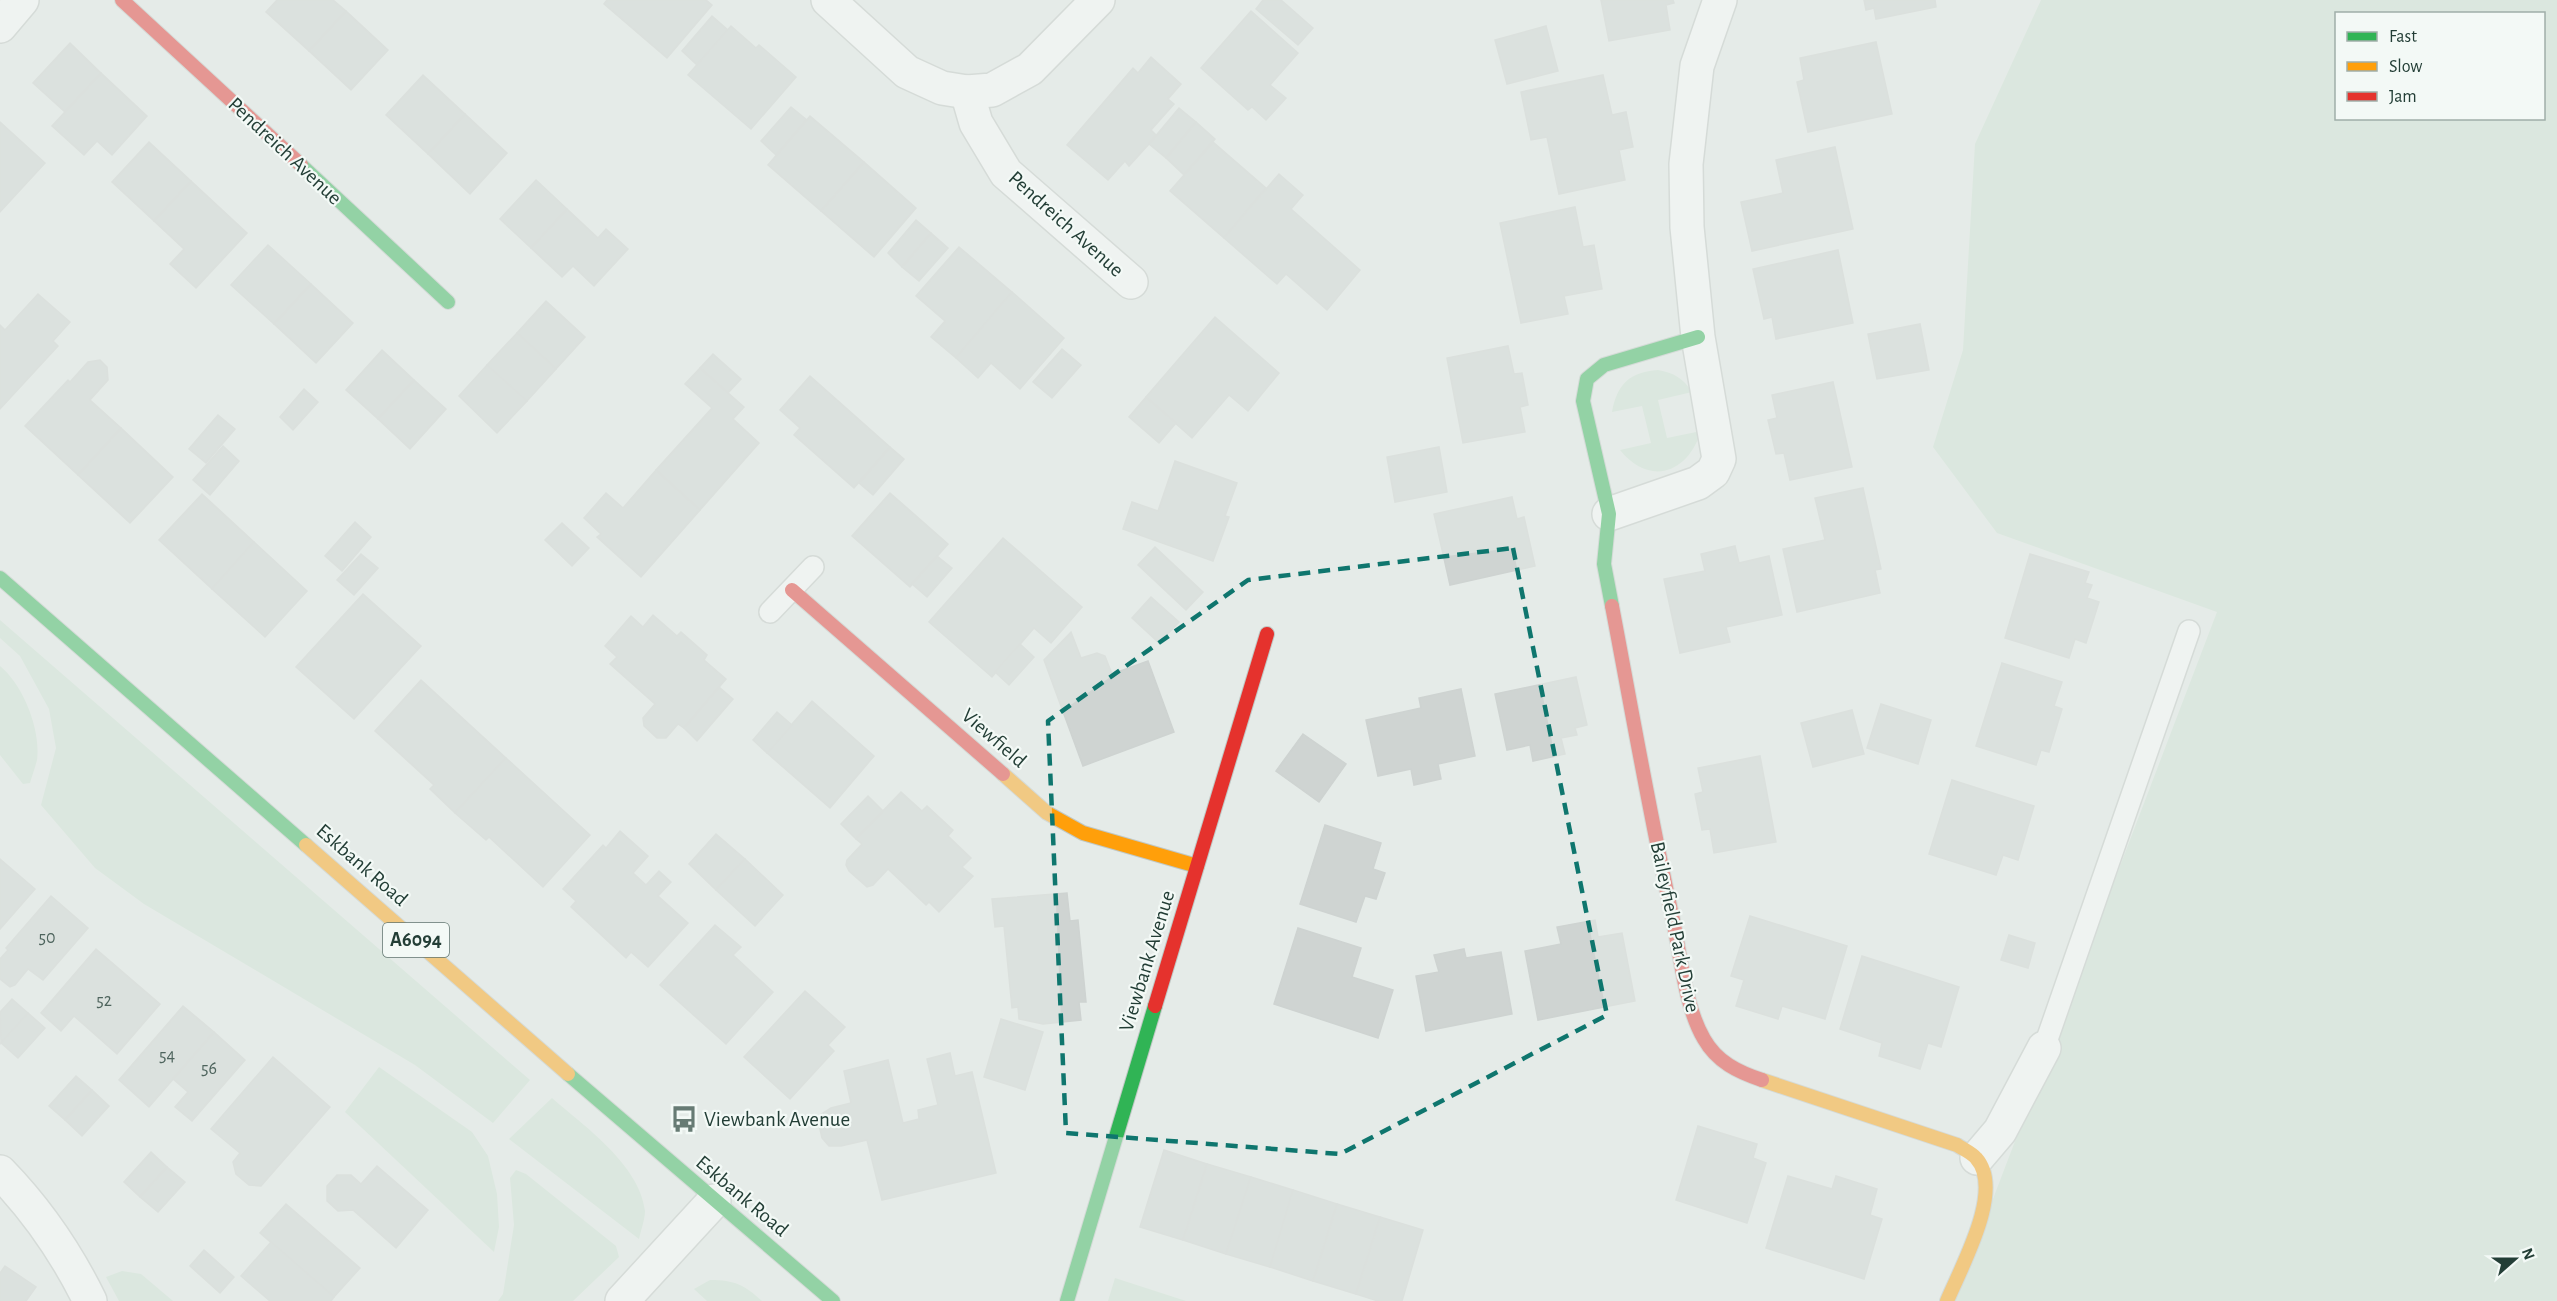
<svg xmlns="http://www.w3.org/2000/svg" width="2557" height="1301" font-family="'Alegreya Sans',sans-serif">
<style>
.green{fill:#cee3d5;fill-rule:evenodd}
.building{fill:#cfd4d2;stroke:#ced3d1;stroke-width:1.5}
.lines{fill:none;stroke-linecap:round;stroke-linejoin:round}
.lane-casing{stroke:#c2c8c5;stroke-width:24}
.street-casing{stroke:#c2c8c5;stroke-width:36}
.fast-casing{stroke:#c0c8c5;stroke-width:16}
.slow-casing{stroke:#c0c8c5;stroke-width:16}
.jam-casing{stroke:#c0c8c5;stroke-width:16}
.lane{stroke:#fbfcfc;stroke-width:21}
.street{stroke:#fbfcfc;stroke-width:33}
.fast{stroke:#30b455;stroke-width:14}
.slow{stroke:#ff9f0a;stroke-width:14}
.jam{stroke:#e5322d;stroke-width:14}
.marked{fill:none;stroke:#0f766e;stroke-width:4.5;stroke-dasharray:12 8;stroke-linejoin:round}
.labels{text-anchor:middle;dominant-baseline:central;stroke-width:4.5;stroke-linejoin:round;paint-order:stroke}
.number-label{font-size:18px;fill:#4e645d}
.shield{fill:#f3f9f6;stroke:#617670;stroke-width:1.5}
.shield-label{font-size:20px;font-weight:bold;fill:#233e36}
.street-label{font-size:21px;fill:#233e36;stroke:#f3f9f6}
.poi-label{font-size:21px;fill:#233e36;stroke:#f3f9f6;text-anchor:start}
</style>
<rect width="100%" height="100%" fill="#e5ebe8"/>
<g class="green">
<path d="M 2041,0 L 2557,0 L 2557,1301 L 1954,1301 L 2217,612 L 1997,533 L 1933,447 L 1963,350 L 1975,144 ZM 2336,14 L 2544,14 L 2544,118 L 2336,118 Z"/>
<path d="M 1658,370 C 1674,373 1683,378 1692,392 L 1658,400 L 1667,438 L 1701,431 C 1688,473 1650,487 1620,450 L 1651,443 L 1642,406 L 1612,412 C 1617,384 1630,372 1658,370 Z"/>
<polygon points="0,620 530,1080 493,1123 415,1065 144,904 95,868 41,805 56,748 49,709 20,656 0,638"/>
<path d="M 0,666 C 23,685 41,729 37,760 C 35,768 32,776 30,783 L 23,784 L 0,755 Z"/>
<polygon points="379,1067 472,1132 488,1156 497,1194 499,1227 494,1252 345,1112"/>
<path d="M 552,1098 C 584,1126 640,1165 645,1211 C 645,1219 641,1230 639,1239 L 509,1139 Z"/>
<polygon points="516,1170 526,1174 616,1246 619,1257 573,1301 498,1301 503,1294 514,1225 510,1178"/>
<polygon points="122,1271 141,1274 173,1301 119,1301 106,1277"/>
<polygon points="1115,1278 1186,1301 1108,1301"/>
<path d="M 710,1280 C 735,1280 744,1285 762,1301 L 707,1301 L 694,1289 Z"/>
</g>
<g class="building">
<polygon points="277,0 333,0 346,11 309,51 266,12"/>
<polygon points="607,0 706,0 712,5 667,58 604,4"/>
<polygon points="1263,0 1281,0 1313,28 1298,45 1256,9"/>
<polygon points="1601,0 1673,0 1674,3 1666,5 1670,30 1609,41"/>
<polygon points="1864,0 1935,0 1936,7 1876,19 1874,8 1866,10"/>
<polygon points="346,11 388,50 351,90 309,51"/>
<polygon points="1251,11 1298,53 1270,85 1286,98 1266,120 1252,107 1248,110 1201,68"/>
<polygon points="712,16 728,30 697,65 682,51"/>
<polygon points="731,26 756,48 759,45 796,77 751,129 688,75"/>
<polygon points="1546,26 1558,71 1507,84 1495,40"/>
<polygon points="1876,42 1892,114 1808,132 1797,82 1804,80 1800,58"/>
<polygon points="70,43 101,73 65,112 33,83"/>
<polygon points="1151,57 1181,84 1168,99 1174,104 1151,130 1156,135 1149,144 1129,166 1125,161 1108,180 1067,145 1133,68 1138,73"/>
<polygon points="101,73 147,116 112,155 97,141 84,155 52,126"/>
<polygon points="423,75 465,114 428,154 386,115"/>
<polygon points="1603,75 1612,115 1626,112 1633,147 1619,150 1625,180 1559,194 1547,137 1531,140 1521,92"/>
<polygon points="791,107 807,120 776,155 761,141"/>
<polygon points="1179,108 1196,122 1166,158 1149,144"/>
<polygon points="465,114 507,153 470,194 428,154"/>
<polygon points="810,116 864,162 821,211 768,165"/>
<polygon points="0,122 45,163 0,212"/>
<polygon points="1196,122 1215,139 1184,175 1166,158"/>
<polygon points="149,142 191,181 154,221 112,182"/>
<polygon points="1213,142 1266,188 1224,238 1170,191"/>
<polygon points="1835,147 1853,229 1752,251 1741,202 1783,193 1776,160"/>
<polygon points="864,162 916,208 874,257 821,211"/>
<polygon points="1279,174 1303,195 1291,209 1360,270 1327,310 1286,274 1277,284 1224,238"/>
<polygon points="536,180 567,209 531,248 500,219"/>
<polygon points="191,181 247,233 196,288 170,264 184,249 154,221"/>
<polygon points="1575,207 1583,247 1594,245 1602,289 1564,296 1568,314 1521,323 1500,223"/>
<polygon points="567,209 598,238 606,229 628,249 594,286 573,266 562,277 531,248"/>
<polygon points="916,220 931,233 902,267 888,253"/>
<polygon points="931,233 948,248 919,281 902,267"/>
<polygon points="268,245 311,284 274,324 231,285"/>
<polygon points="959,247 1012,292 956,358 931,337 945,321 916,296"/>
<polygon points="1838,250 1853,323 1776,339 1772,317 1764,319 1753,269"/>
<polygon points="311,284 353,323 316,363 274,324"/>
<polygon points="1012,292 1064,338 1020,389 991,363 978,378 956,358"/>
<polygon points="38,294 70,322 53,341 58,346 0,409 0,325 5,330"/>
<polygon points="546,301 585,337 556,369 517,333"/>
<polygon points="1215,317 1279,373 1248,411 1229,395 1192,438 1146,397"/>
<polygon points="1920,324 1929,370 1877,379 1868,334"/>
<polygon points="517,333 556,369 527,401 487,365"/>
<polygon points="1508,346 1514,374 1522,373 1528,405 1520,407 1525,432 1463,443 1447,358"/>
<polygon points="1062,349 1081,365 1052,398 1033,382"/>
<polygon points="382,350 414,380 378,419 346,390"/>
<polygon points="713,354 741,379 728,393 700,368"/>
<polygon points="100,360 107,367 108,380 90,400 121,428 78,475 25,426 68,380 70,382 88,362"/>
<polygon points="487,365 527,401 497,433 459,396"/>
<polygon points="700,368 744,407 733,419 759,443 700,510 656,470 712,408 685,384"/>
<polygon points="810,376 890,447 854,488 794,435 800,428 780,410"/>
<polygon points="414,380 446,409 410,449 378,419"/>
<polygon points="1833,382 1852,467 1790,480 1784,453 1776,454 1768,420 1777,418 1772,395"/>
<polygon points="304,389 318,402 293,430 280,417"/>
<polygon points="1146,397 1176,423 1159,443 1129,417"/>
<polygon points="218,415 235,429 206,463 189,449"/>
<polygon points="121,428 173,477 130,523 78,475"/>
<polygon points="223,446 239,461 210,495 193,480"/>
<polygon points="890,447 904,459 873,495 859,483"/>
<polygon points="1439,447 1447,492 1395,502 1387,457"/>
<polygon points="1175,461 1237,483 1225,516 1229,517 1213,561 1123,529 1132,502 1158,511"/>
<polygon points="656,470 700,510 641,577 597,537 601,534 584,518 606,493 623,508"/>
<polygon points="1863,488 1881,569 1875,570 1880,593 1797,612 1783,549 1825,540 1815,498"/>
<polygon points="890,493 948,544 910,587 852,536"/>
<polygon points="202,494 254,542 212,589 159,540"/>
<polygon points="1512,497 1517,519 1524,517 1535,566 1450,585 1434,514"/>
<polygon points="355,522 371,537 342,571 325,556"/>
<polygon points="562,523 589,548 572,566 545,540"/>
<polygon points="1003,538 1082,607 1051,643 1034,628 992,677 929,622"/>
<polygon points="254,542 307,591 265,637 212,589"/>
<polygon points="1735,546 1739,563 1769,556 1782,615 1726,627 1730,642 1680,653 1664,579 1705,571 1701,554"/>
<polygon points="1155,547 1203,592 1186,610 1138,565"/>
<polygon points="361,554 378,568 354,595 337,580"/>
<polygon points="2030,554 2089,572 2085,583 2092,585 2087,598 2099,602 2086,643 2075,639 2069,658 2005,638"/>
<polygon points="937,556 952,568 927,597 912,584"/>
<polygon points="363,594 421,646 354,719 296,667"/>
<polygon points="1151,597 1179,622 1159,643 1132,618"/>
<polygon points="653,615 677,636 681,632 707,655 704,660 726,679 684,728 678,724 666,738 657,738 644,726 643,718 655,704 610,664 617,657 605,646 631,616 643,627"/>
<polygon points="1071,632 1081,658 1097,653 1105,656 1112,674 1148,661 1174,732 1083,766 1044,660"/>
<polygon points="1020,644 1034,657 1009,685 995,672"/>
<polygon points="2002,663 2062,682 2054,706 2062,709 2049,752 2041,750 2036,765 1976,746"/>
<polygon points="1576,677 1587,725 1575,728 1577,735 1561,738 1565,754 1533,761 1530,745 1507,750 1495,694"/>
<polygon points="421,680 506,758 455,813 430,789 434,785 375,731"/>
<polygon points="719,687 733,699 697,741 684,728"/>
<polygon points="1461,689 1475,756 1438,764 1441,779 1414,785 1411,769 1378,776 1366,720 1421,708 1419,698"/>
<polygon points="812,701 874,756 830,808 767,753"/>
<polygon points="1881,704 1931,720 1918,764 1867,748"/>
<polygon points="1852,710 1864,754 1813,767 1801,723"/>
<polygon points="777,712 792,725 767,753 753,740"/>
<polygon points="1303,734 1346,764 1319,802 1276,771"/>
<polygon points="1760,756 1776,842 1714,853 1710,829 1702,830 1695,794 1703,792 1698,768"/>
<polygon points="506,758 590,835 543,887 489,837 486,840 455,813"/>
<polygon points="1952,780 2034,806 2018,860 2003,855 1996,875 1929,854"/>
<polygon points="901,792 922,811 927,806 953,830 948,836 971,858 962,867 973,876 939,912 929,902 926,905 888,869 873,885 867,887 849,871 846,865 847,860 862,844 856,839"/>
<polygon points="868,796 883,811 856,839 841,824"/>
<polygon points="1325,825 1381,843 1373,869 1385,873 1376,899 1365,896 1356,922 1300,904"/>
<polygon points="620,831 648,856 633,873 646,885 659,871 671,882 658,896 688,923 648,967 631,952 626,958 571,907 576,901 563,889 603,845 606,848"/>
<polygon points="716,834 745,859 716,890 689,864"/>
<polygon points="0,859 35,889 0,929"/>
<polygon points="745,859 783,895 755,926 716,890"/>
<polygon points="1067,893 1070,921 1078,920 1086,1002 1079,1002 1081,1020 1043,1024 1019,1019 1018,1007 1012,1008 1004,926 995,927 992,899"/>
<polygon points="51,896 88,928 43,980 28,969 15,985 10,987 0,979 0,959 8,950 6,948"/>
<polygon points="1750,916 1847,946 1825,1019 1782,1006 1778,1019 1736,1006 1744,980 1731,976"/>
<polygon points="1595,920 1598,937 1622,933 1635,1001 1538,1020 1525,951 1561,944 1557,927"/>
<polygon points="715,925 741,947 733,955 773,992 726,1044 660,985"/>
<polygon points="1298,928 1361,948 1352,977 1393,990 1378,1038 1274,1004"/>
<polygon points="2009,935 2035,943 2028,968 2001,960"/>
<polygon points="96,949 160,1004 117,1054 74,1016 61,1031 41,1013"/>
<polygon points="1464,949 1466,958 1501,952 1512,1014 1426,1031 1416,976 1439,972 1434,955"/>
<polygon points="1862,956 1959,987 1941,1047 1928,1043 1920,1069 1879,1056 1882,1043 1840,1029"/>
<polygon points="805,991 845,1027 828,1045 834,1051 790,1099 744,1057"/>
<polygon points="12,999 28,1013 1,1043 0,1012"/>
<polygon points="183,1006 214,1032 149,1107 119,1080"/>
<polygon points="28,1013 45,1028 18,1058 1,1043"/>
<polygon points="1001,1019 1043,1032 1025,1090 984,1077"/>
<polygon points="214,1032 245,1060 192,1121 175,1107 188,1092 173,1079"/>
<polygon points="950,1053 955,1076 972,1072 996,1173 882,1200 867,1140 841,1146 829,1146 822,1138 819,1125 820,1115 831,1108 851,1103 844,1071 888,1060 903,1123 919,1119 918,1110 938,1105 927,1059"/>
<polygon points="273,1057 330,1107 261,1186 249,1185 236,1174 233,1162 240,1153 211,1129"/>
<polygon points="76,1076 92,1090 65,1120 49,1106"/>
<polygon points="92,1090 109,1106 82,1136 65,1120"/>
<polygon points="1698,1126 1757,1144 1753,1158 1766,1163 1747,1223 1676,1200"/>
<polygon points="1164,1150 1207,1164 1183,1240 1140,1227"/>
<polygon points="151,1152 167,1167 140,1197 124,1182"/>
<polygon points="1207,1164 1251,1177 1226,1254 1183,1240"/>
<polygon points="377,1166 428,1210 396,1248 353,1210 338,1211 327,1201 327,1186 337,1175 351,1175 361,1184"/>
<polygon points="167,1167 185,1182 158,1212 140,1197"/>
<polygon points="1788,1176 1832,1189 1836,1176 1877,1189 1870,1215 1882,1219 1864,1279 1766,1248"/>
<polygon points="1251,1177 1293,1190 1270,1267 1226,1254"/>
<polygon points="1293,1190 1337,1204 1313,1281 1270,1267"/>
<polygon points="286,1204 360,1268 334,1297 260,1233"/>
<polygon points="1337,1204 1380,1217 1356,1294 1313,1281"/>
<polygon points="1380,1217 1423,1230 1402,1301 1378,1301 1356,1294"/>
<polygon points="271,1242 334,1297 331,1301 270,1301 241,1276"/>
<polygon points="204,1250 234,1277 220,1293 190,1266"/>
<polygon points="5,1266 36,1287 26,1301 0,1301 0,1273"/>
</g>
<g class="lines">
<defs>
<g id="lane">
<polyline points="770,612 813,567"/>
<polyline points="2044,1048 2189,631"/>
</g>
<g id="street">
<polyline points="828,0 907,72 942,88 967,92 992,90 1030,69 1098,0"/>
<polyline points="0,26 22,0"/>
<polyline points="967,92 976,123 1006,173 1131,282"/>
<polyline points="1609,514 1698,483 1713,472 1719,459 1698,337 1687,227 1686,164 1697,66 1720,0"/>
<polyline points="1977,1158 2000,1131 2044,1048"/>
<path d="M 0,1172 C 36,1209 67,1254 90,1301"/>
<polyline points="622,1301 714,1201"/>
</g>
<g id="fast">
<polyline points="301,165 448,302"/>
<polyline points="0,578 306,845"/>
<polyline points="1612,606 1604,564 1609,514 1583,401 1587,379 1604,365 1698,337"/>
<polyline points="568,1074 833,1301"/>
<polyline points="1067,1301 1155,1006"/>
</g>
<g id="slow">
<polyline points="1003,774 1047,813 1083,833 1197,866"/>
<polyline points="306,845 568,1074"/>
<path d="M 1762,1080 L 1957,1145 C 1963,1149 1972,1153 1976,1158 C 2005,1190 1961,1267 1947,1301"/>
</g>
<g id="jam">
<polyline points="122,0 301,165"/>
<polyline points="792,590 1003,774"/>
<path d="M 1612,606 C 1632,711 1650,816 1673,920 C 1681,957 1685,1007 1704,1039 C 1717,1062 1738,1072 1762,1080"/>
<polyline points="1155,1006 1267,634"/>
</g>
</defs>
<use href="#lane" class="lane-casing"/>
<use href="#street" class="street-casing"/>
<use href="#fast" class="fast-casing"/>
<use href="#slow" class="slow-casing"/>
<use href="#jam" class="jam-casing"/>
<use href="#lane" class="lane"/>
<use href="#street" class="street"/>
<use href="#fast" class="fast"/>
<use href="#slow" class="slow"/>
<use href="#jam" class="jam"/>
</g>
<path d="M0 0H2557V1301H0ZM 1513,548 L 1607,1015 L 1340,1154 L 1066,1133 L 1048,721 L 1248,580 Z" fill="#e5ebe8" fill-opacity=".55" fill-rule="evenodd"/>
<path class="marked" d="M 1513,548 L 1607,1015 L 1340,1154 L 1066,1133 L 1048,721 L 1248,580 Z"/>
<defs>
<symbol id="bus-bare" viewBox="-9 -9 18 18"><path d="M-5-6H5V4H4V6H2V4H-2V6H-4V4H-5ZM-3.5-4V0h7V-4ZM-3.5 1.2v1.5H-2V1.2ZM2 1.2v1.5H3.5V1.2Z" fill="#677b74" stroke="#f3f9f6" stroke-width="2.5" paint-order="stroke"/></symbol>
</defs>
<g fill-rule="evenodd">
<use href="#bus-bare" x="665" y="1100" width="38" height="38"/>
</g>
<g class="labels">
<g class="number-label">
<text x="47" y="938">50</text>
<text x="104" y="1001">52</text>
<text x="167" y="1056">54</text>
<text x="209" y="1069">56</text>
</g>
<rect class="shield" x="383" y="923" width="66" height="34" rx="4.5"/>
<g class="shield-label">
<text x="416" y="940">A6094</text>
</g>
<g class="street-label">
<text transform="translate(285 151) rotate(43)">Pendreich Avenue</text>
<text transform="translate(1066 224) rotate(42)">Pendreich Avenue</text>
<text transform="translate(994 738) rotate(41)">Viewfield</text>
<text transform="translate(362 865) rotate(41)">Eskbank Road</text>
<text transform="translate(1675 927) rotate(78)">Baileyfield Park Drive</text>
<text transform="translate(1147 961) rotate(-73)">Viewbank Avenue</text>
<text transform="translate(742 1196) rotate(40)">Eskbank Road</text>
</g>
<g class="poi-label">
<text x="704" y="1119">Viewbank Avenue</text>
</g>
</g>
<rect x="2335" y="12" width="210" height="108" fill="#f3f9f6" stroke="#a0aea9" stroke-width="1.5"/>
<rect x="2347" y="32" width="30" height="9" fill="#30b455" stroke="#a0aea9" stroke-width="1.5"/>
<text x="2389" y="42" font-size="18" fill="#233e36">Fast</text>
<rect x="2347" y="62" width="30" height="9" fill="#ff9f0a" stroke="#a0aea9" stroke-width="1.5"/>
<text x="2389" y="72" font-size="18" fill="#233e36">Slow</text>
<rect x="2347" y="92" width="30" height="9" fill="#e5322d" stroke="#a0aea9" stroke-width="1.5"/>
<text x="2389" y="102" font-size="18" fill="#233e36">Jam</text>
<g transform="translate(2515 1259) rotate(69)" stroke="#f3f9f6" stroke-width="4.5" paint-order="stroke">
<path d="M0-4.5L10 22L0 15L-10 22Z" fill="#233e36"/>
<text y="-9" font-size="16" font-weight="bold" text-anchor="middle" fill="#233e36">N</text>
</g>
</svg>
